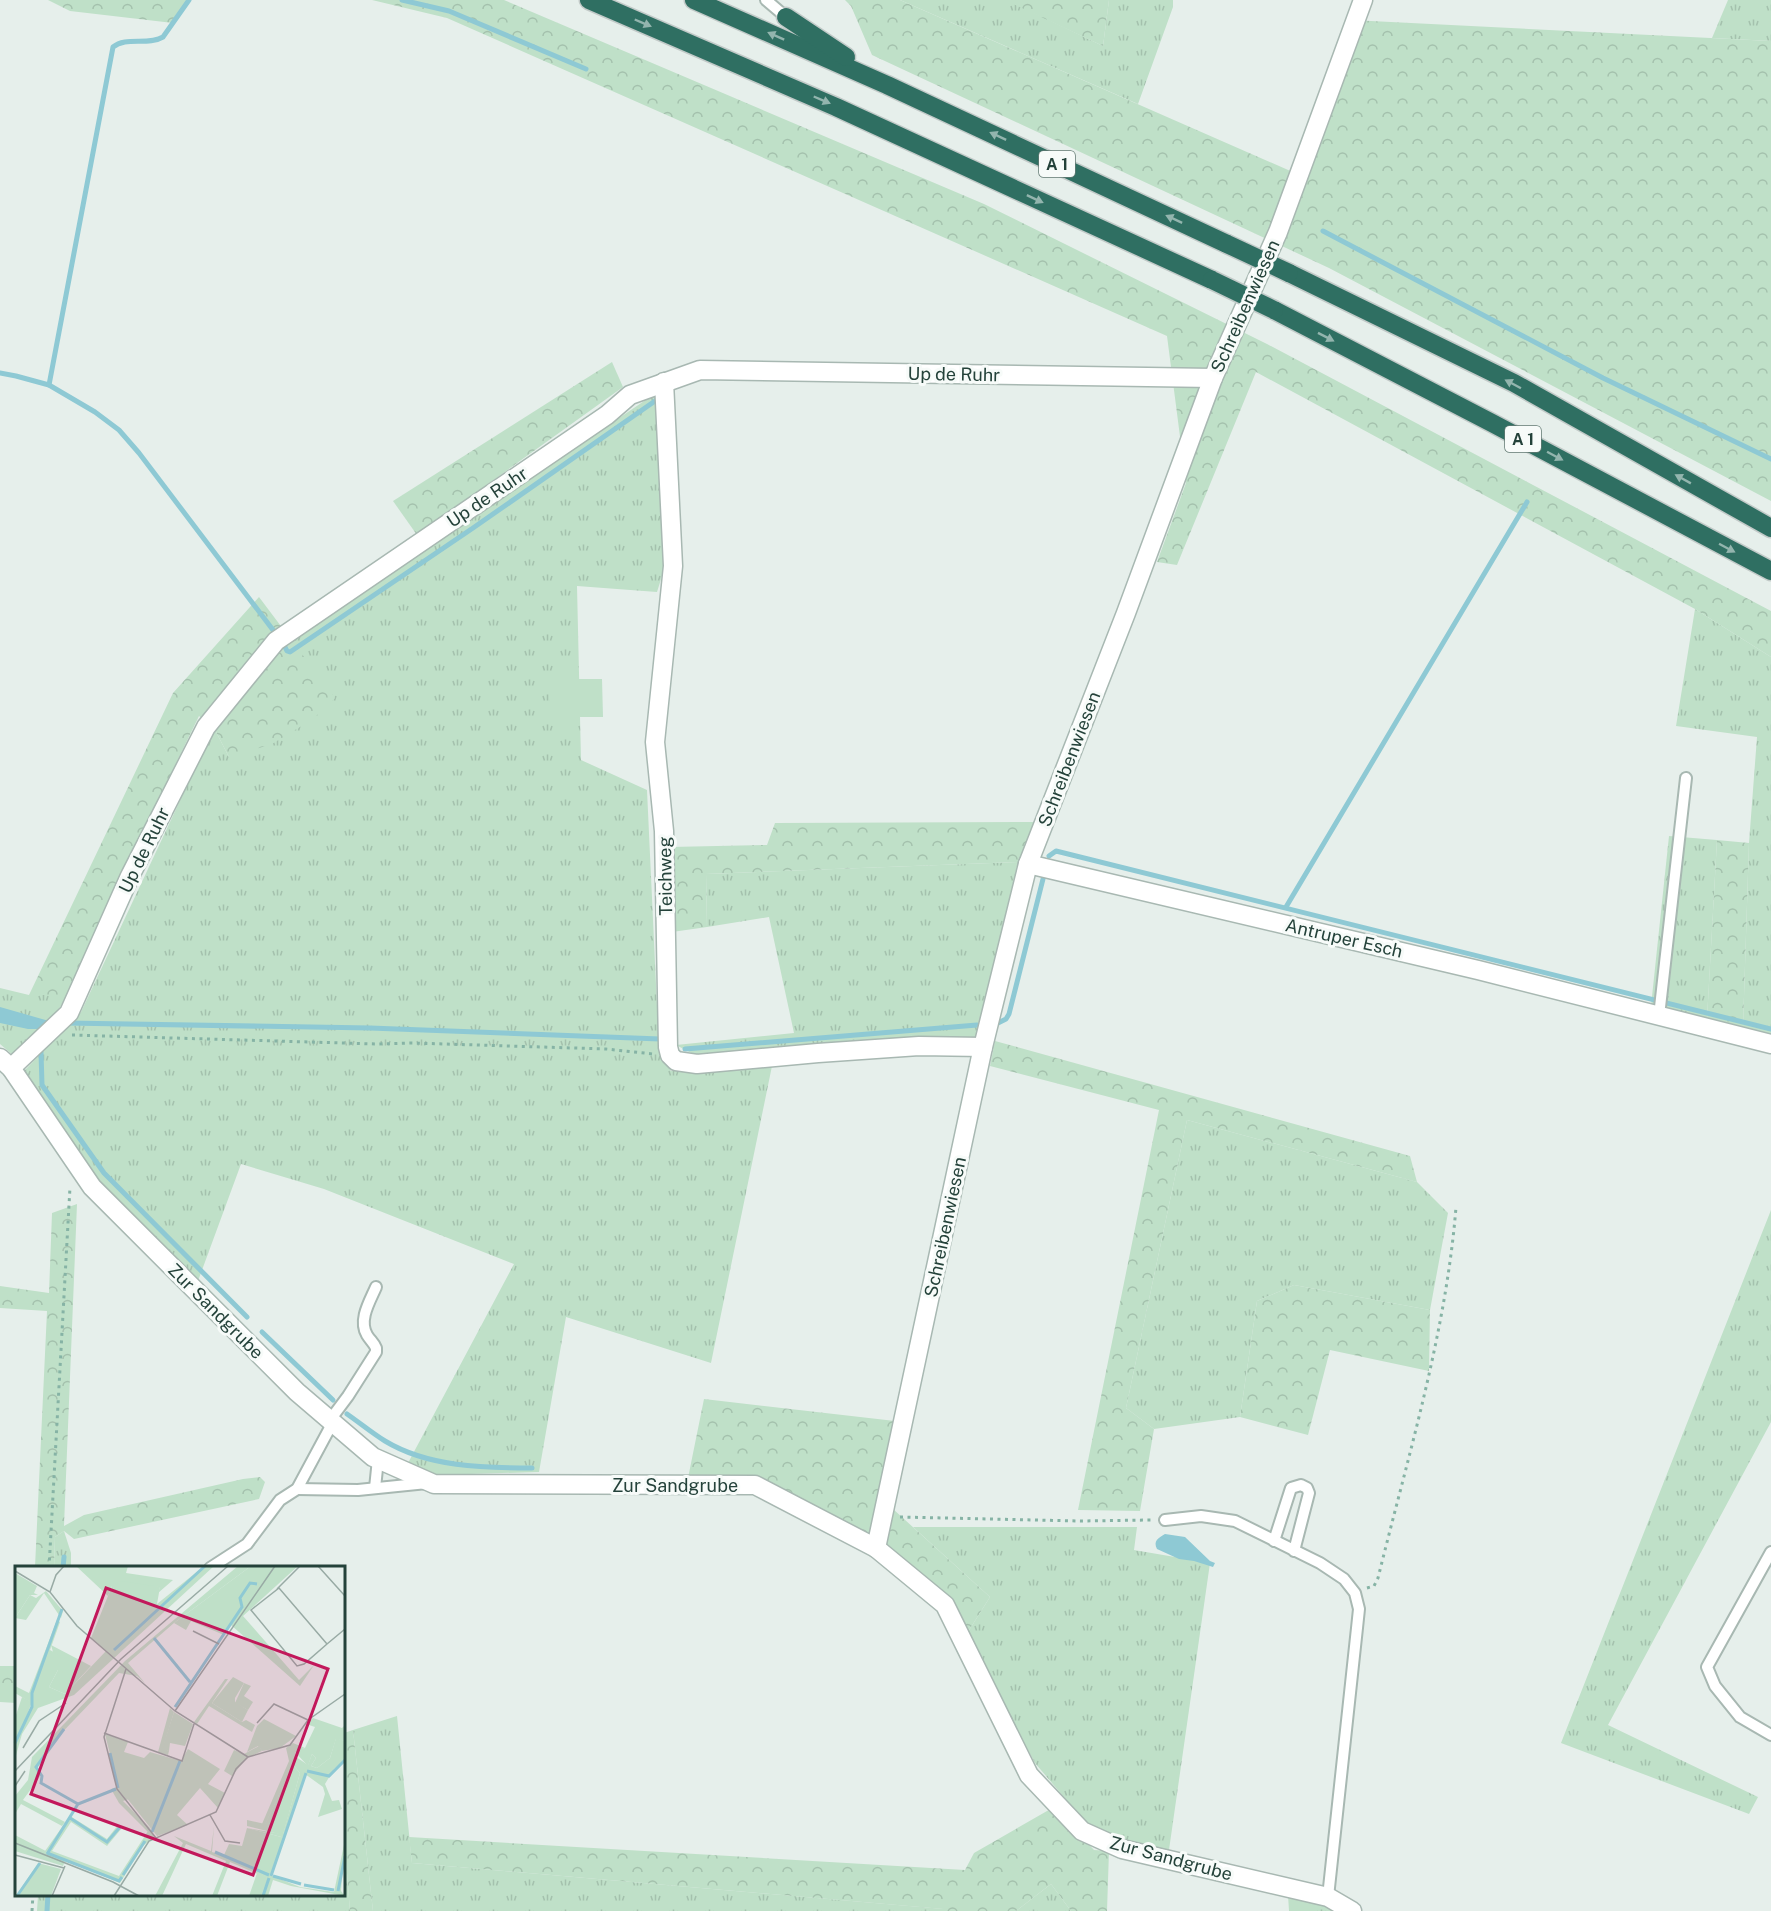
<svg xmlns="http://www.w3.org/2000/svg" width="1771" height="1911" font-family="'Public Sans',sans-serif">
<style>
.grass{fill:url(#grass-tufts)}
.forest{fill:url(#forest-crowns)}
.pitch{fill:#bfe0c8}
.water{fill:#8ec9d4}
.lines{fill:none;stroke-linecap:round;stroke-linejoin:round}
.stream{stroke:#8ec9d4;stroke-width:5}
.service-casing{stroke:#a8b8b2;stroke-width:14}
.minor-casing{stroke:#a8b8b2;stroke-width:21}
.motorway-casing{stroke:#c2cac8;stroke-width:21}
.path{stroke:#86b3a5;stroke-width:3;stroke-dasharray:3 4.5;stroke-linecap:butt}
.service{stroke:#fff;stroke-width:10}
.minor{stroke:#fff;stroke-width:18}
.motorway{stroke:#2f6f62;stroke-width:18}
.motorway-bridge-casing{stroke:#c2cac8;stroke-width:21;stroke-linecap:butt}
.motorway-bridge{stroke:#2f6f62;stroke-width:18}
.oneway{fill:#93b5ae}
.labels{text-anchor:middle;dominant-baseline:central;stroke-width:6;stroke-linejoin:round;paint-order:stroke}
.shield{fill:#f7fbf9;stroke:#637a73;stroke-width:1.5}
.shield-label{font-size:16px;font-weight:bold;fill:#24423a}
.street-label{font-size:18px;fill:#24423a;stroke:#f7fbf9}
.inset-river{fill:none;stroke:#8ec9d4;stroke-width:3}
.inset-road{fill:none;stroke:#98aaa4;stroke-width:1.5}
.view{fill:#c2185b;fill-opacity:0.15;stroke:#c2185b;stroke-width:3}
.inset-edge{fill:none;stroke:#24423a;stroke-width:3}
</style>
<defs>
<pattern id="grass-tufts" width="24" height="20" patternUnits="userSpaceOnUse" patternTransform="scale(1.5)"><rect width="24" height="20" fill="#bfe0c8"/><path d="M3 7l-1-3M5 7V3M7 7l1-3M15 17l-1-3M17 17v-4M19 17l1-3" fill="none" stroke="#a4c1ad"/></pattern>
<pattern id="forest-crowns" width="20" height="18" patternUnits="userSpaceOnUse" patternTransform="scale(1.5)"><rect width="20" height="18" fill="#bfe0c8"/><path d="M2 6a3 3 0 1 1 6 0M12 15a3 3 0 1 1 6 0" fill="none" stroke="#a4c1ad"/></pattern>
</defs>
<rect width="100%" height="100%" fill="#e6efeb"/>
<g class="grass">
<polygon points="900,0 1007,0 1103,46 1109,0 1173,0 1173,7 1138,104"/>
<polygon points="1728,0 1771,0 1771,41 1712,38"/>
<polygon points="656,393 666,563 657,592 577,586 581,760 647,790 659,1049 671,1071 772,1066 711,1363 566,1317 539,1472 438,1475 408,1463 514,1264 324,1189 241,1164 198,1281 99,1183 24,1071 81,1012 214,728 229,757 291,640"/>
<polygon points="1695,609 1771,657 1771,1035 1743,1027 1749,843 1757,737 1676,726"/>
<polygon points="1669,836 1717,840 1707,1019 1651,1006"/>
<polygon points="1018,862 976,1037 697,1056 676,1045 794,1033 769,917 707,927 706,874"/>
<polygon points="0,988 29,995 67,995 55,1016 14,1056 0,1044"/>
<polygon points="1187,1120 1417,1182 1448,1213 1430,1310 1294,1285 1257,1301 1240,1417 1154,1429 1126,1408"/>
<polygon points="1771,1210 1771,1422 1608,1725 1758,1797 1749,1814 1561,1743"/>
<polygon points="913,1527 1137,1527 1134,1550 1210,1563 1169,1850 1126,1840 1085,1822 1035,1763 966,1635 990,1597"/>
<polygon points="64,1531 71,1553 71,1567 54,1568 55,1537"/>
<polygon points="397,1716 412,1863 944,1909 943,1911 373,1911 353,1730"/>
<polygon points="344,1835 350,1911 37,1911 38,1895 344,1894"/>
<polygon points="1051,1884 1071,1911 1016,1911"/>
<polygon points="1288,1895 1325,1905 1333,1911 1289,1911"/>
</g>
<g class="forest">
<polygon points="48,0 187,0 173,23 70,11"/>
<polygon points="372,0 504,0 984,204 1267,344 1771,611 1771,657 1695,609 1256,372 1177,565 1157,562 1186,483 1167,336 447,18"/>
<polygon points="845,0 900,0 1295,173 1351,20 1771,41 1771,501 1329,268 872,55 851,6"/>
<polygon points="1007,0 1109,0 1103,46 1007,1"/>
<polygon points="612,362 623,387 417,535 393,501"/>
<polygon points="259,597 335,698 313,719 272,744 229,757 214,728 199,716 133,852 67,995 29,995 173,693"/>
<polygon points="1035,822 1018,862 706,874 707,927 672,932 670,847 767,845 775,823"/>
<polygon points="1717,840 1749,843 1743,1027 1707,1019"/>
<polygon points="995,1041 1410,1156 1417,1182 1187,1120 1126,1408 1154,1429 1140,1511 1078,1510 1159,1110 990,1066"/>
<polygon points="77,1204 64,1526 84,1515 243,1479 260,1477 265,1482 259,1499 74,1539 64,1531 55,1537 54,1567 35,1567 47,1311 0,1308 0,1286 49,1293 52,1213"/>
<polygon points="1294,1285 1430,1310 1429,1371 1330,1350 1308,1435 1240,1417 1257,1301"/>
<polygon points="704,1399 895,1421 893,1509 990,1597 966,1635 947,1596 758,1481 688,1478"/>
<polygon points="0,1666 16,1666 16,1703 0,1702"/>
<polygon points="353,1730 373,1911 350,1911 344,1835 344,1733"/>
<polygon points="1054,1807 1094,1850 1109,1851 1107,1911 1071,1911 1051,1884 1016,1911 943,1911 943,1909 412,1863 409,1837 965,1870 974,1853"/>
</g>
<polygon class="pitch" points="550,679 602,679 603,717 550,717"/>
<g class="water">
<polygon points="0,1007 49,1021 40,1029 28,1029 0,1023"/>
<path d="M 1165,1534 L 1185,1537 L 1210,1561 L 1215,1563 L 1213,1567 L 1194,1561 L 1179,1559 L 1157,1549 C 1153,1541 1158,1538 1165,1534 Z"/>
</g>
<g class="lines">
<g class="stream">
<polyline points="402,0 449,11 586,69"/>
<polyline points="1323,231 1603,378 1771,459"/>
<polyline points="0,373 16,376 49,385 95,412 119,430 139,453 276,634"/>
<path d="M 49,385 L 113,47 C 126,36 148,46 163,37 L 189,0"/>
<polyline points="285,647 287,651 290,652 473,528 655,401"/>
<polyline points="1049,856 1056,851 1771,1029"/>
<polyline points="1286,907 1527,502"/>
<polyline points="66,1023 370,1028 660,1039"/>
<polyline points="998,1023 1006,1019 1009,1014 1043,879"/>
<polyline points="685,1049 977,1025"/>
<polyline points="41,1052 42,1085 104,1173 247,1317"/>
<polyline points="262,1332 333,1400"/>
<path d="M 347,1414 C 360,1423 372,1433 385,1441 C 428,1467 483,1468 532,1468"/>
<polyline points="63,1568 64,1557"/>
<polyline points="47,1911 48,1894"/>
</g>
<defs>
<g id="service">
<polyline points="766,0 786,17"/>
<polyline points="1659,1016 1686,778"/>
<path d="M 330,1420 L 348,1396 L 376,1352 L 376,1348 C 374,1343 370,1340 367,1335 C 358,1320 370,1301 376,1287"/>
<polyline points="375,1488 378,1459"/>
<polyline points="297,1489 358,1490 427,1483"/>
<polyline points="1165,1520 1201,1516 1235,1521 1320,1563 1344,1579 1355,1593 1359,1609 1357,1628 1328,1897"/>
<polyline points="1274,1541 1291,1488 1301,1485 1307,1488 1309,1493 1294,1551"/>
<polyline points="1771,1552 1707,1667 1715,1686 1740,1717 1771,1735"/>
<polyline points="210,1568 247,1544 280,1500 297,1489 333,1422"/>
</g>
<g id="minor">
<polyline points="664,382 673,566 655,742 664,831 668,1047 670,1055 676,1061 697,1064 818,1053 919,1046 983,1047"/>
<polyline points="1028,864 1478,970 1771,1044"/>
<polyline points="0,1058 11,1068 92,1187 297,1392 373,1457 434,1484 755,1485 876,1548 945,1605 1029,1775 1082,1831 1122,1849 1328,1897 1352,1911"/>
<polyline points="11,1068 69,1013 130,876 206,727 276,641 607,415 630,395 700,370 1213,378"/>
<polyline points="876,1548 983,1047 1028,864 1126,613 1213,378 1278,232 1363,0"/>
</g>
<g id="motorway">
<polyline points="589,0 836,107 1212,280"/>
<polyline points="694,0 887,85 1227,244"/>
<polyline points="786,17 846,57"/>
<polyline points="1289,273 1514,383 1771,528"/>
<polyline points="1274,310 1492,423 1771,571"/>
</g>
</defs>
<use href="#service" class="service-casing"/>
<use href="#minor" class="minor-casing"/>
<use href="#motorway" class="motorway-casing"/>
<g class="path">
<polyline points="72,1035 377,1044 412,1043 606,1049 653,1054"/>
<polyline points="900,1517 1080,1521 1151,1520"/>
<polyline points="49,1568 70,1187"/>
<path d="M 1367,1588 L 1374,1586 L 1378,1578 C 1408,1456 1446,1333 1456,1207"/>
<polyline points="32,1911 33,1894"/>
</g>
<use href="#service" class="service"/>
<use href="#minor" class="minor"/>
<use href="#motorway" class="motorway"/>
<defs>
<g id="motorway-bridge">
<polyline points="1227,244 1289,273"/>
<polyline points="1212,280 1274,310"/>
</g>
</defs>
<use href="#motorway-bridge" class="motorway-bridge-casing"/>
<use href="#motorway-bridge" class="motorway-bridge"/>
</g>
<defs><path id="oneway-solid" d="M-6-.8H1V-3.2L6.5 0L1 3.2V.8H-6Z" transform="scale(1.5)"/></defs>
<g class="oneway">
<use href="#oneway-solid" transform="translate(643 23) rotate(23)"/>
<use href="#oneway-solid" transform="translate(776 36) rotate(-156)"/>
<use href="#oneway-solid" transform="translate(822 100) rotate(23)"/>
<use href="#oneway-solid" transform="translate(998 136) rotate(-155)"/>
<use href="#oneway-solid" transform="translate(1035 199) rotate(25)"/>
<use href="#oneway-solid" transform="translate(1174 219) rotate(-155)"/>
<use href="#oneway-solid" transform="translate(1326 337) rotate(27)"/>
<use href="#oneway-solid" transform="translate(1513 384) rotate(-152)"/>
<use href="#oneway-solid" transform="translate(1555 456) rotate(28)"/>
<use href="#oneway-solid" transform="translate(1683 479) rotate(-151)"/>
<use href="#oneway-solid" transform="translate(1727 548) rotate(28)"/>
</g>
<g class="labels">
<g class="shield">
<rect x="1039" y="151" width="36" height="26" rx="4.5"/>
<rect x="1505" y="426" width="36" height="26" rx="4.5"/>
</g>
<g class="shield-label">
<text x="1057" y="164">A 1</text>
<text x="1523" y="439">A 1</text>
</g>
<g class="street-label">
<text transform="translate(1245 306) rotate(-66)">Schreibenwiesen</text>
<text transform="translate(954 374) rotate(1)">Up de Ruhr</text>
<text transform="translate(487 497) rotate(-34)">Up de Ruhr</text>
<text transform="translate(1069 759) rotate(-69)">Schreibenwiesen</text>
<text transform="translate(144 850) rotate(-64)">Up de Ruhr</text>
<text transform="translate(665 876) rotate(-91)">Teichweg</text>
<text transform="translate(1344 938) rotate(13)">Antruper Esch</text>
<text transform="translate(945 1227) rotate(-78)">Schreibenwiesen</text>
<text transform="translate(216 1311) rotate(45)">Zur Sandgrube</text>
<text x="675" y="1485">Zur Sandgrube</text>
<text transform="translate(1171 1858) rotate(15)">Zur Sandgrube</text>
</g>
</g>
<g transform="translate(15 1566)">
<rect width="330" height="330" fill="#e6efeb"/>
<path d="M 61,0 L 113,0 L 111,7 L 158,14 L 143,27 L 145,21 L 97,20 L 93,30 ZM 236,0 L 283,0 L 228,50 L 284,114 L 299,99 L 285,120 L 216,59 L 209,69 L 176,55 L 171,64 L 159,57 ZM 0,7 L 22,20 L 19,27 L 23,29 L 15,29 L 0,52 ZM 36,79 L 76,100 L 50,128 L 34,121 L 43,104 ZM 218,111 L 229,117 L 220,132 L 220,136 L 233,144 L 227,156 L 197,137 ZM 7,131 L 17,136 L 0,180 L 0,152 ZM 159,146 L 178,158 L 170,180 L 155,177 L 154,185 L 147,183 ZM 298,152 L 327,162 L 330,159 L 330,175 L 321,173 L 315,192 L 302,202 L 296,200 L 301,192 L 297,188 L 293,200 L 279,185 L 290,182 L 300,161 L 291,158 ZM 249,153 L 281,170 L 265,182 L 247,185 L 243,180 L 232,186 L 242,160 ZM 90,168 L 113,176 L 109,186 L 129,192 L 135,186 L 166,195 L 173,183 L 205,203 L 193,218 L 210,227 L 203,242 L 185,222 L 162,249 L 173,259 L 142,270 L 103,221 ZM 278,199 L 285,207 L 268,269 L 232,260 L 232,254 L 250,258 ZM 55,250 L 92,273 L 103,259 L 107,262 L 92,280 L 56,256 L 37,285 L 104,310 L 135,262 L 139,271 L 128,280 L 105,317 L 30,285 ZM 232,262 L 270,272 L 255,311 L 197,286 L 209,289 L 214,278 L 227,280 ZM 23,297 L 46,303 L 36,330 L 1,330 ZM 242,307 L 253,312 L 246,330 L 234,330 Z" fill="#bfe0c8"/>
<path d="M 189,0 L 199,0 L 59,129 L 23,142 L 7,168 L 0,193 L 0,180 L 17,137 L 0,127 L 0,120 L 14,127 L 42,54 L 45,56 L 35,84 L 68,102 L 59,111 L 43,104 L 34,121 L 50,128 L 91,85 L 76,72 L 97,20 L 106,15 L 145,21 L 142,38 ZM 223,0 L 236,0 L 159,57 L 113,97 L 130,117 L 122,110 L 104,107 L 37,177 L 20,201 L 26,209 L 8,234 L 50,256 L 47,260 L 6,238 L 0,248 L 0,230 L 13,214 L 17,191 L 110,95 ZM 31,25 L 48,45 L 46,52 L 29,27 L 11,54 L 0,52 L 15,29 L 21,32 ZM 210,113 L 213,113 L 197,137 L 227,156 L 231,154 L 240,159 L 237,166 L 194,140 L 182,158 L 179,156 ZM 229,117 L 236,120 L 229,130 L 238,136 L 233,144 L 220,137 ZM 155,142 L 159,146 L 148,182 L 154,185 L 153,189 L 143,186 ZM 321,172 L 330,175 L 330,194 L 319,203 L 310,218 L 317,235 L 324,234 L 327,243 L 303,251 L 310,228 L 308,221 L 290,208 L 270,272 L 232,262 L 268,268 L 285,207 L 278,199 L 250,259 L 247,258 L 274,195 L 271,182 L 278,177 L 290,182 L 280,185 L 281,191 L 293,199 L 297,188 L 301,192 L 296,200 L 302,202 L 315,192 ZM 244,180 L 247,185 L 232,192 L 217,210 L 209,205 L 219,184 L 229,188 ZM 111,218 L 114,233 L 108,235 L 135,262 L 133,266 L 104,237 L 96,223 ZM 199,260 L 197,286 L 285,321 L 319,326 L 330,274 L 326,325 L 330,330 L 276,320 L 258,314 L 253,330 L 246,330 L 252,312 L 215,296 L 202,330 L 197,330 L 211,295 L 171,278 L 147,330 L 140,330 L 168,277 L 159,270 L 196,285 ZM 0,269 L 50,295 L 48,300 L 0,285 Z" fill="#bfe0c8"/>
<path class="inset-river" d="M 139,72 L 175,116M 99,84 L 190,0M 160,141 L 227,41 L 225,32 L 235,17 L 242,18M 49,163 L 21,201 L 27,210 L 26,217 L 63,238M 0,177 L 17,141 L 17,127 L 47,43M 95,187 L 103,222M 292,205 L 314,210 L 330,194M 55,252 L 92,276 L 105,261M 137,266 L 165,195M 200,286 L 254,309M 32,287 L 104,315 L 107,311M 32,288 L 63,238 L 101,223M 108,309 L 130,275M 256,310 L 291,207M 258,310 L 286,318M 289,319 L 319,324M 323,325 L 330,290M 2,330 L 25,297M 248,330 L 254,312"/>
<path class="inset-road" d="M 303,0 L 330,30M 0,5 L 35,26 L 62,60 L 160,145 L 233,191M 262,23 L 285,0M 35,26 L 41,9 L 49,0M 178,65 L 204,78M 312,78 L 264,22 L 236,44 L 282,100 L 289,98 L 312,78 L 330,63M 111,103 L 89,171 L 102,223 L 141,272M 160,145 L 260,0M 242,157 L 259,138 L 293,154M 89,167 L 167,195 L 179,158M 8,182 L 24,155 L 51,137M 0,205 L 106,93 L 213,0M 0,220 L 10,205M 195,249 L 210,275 L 225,277M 0,277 L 98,316 L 124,330M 0,289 L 49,302M 37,330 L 50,300M 99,330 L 134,275 L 201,246 L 221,203 L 233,191 L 275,179 L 293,154 L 330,128"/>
<path class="view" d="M 91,22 L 313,103 L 238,309 L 16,228 Z"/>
<rect width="330" height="330" class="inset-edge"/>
</g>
</svg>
